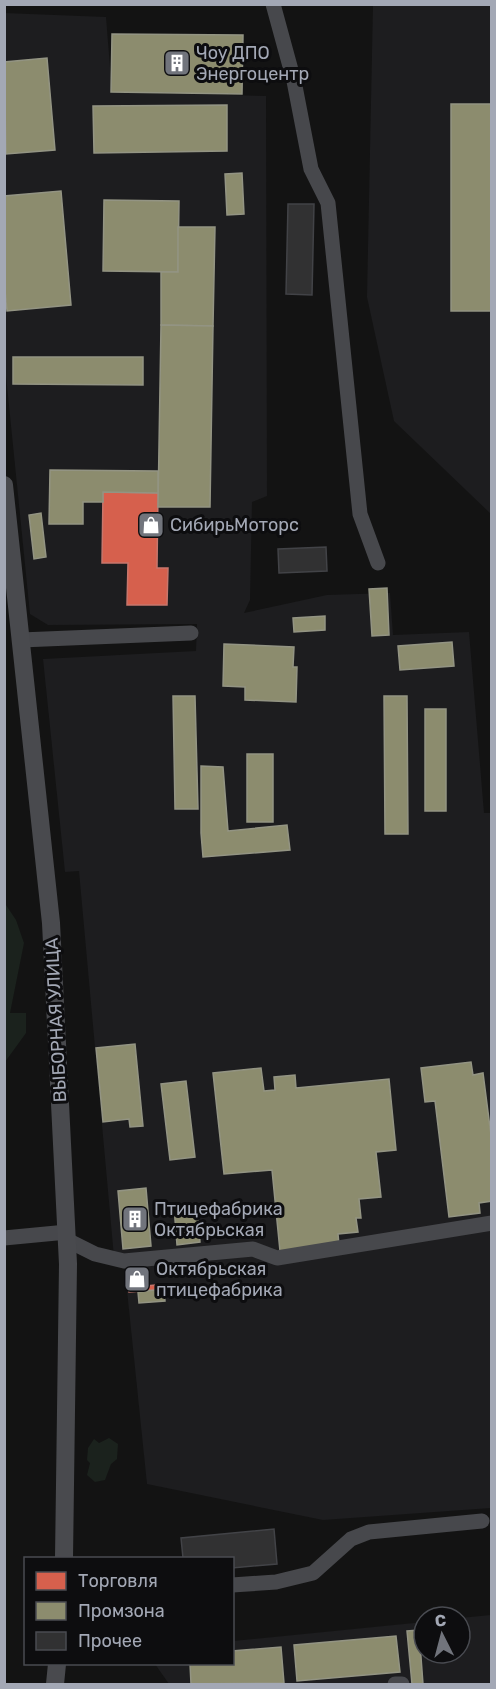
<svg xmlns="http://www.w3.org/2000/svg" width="496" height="1689" font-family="Rubik,sans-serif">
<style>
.built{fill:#1d1d1f}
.green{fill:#1b221d}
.shops{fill:#d6604d;stroke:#c7766c;stroke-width:1.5}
.industry{fill:#8c8c6e;stroke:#939483;stroke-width:1.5}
.building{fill:#313132;stroke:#424347;stroke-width:1.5}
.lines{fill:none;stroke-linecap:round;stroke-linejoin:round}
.minor{stroke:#47484c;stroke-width:15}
.major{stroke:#494a4e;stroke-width:18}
.labels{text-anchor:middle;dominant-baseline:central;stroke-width:6;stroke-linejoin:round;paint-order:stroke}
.poi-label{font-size:18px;fill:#a3a8b5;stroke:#0d0d0f;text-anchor:start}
.street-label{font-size:18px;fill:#a3a8b5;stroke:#0d0d0f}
</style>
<rect width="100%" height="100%" fill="#131313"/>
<g class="built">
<polygon points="373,5 491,6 491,514 394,421 367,297"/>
<polygon points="4,13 106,17 112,92 266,96 267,496 252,502 250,600 244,613 327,595 390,593 393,635 469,632 484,813 492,813 491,1508 323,1520 147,1484 124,1261 114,1257 79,871 65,872 43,659 196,651 197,624 48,625 30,614 4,356"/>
<polygon points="491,1615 491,1684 169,1684 155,1664 232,1664 233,1641 424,1622 424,1653 460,1653 460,1618"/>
</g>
<g class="green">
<polygon points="5,867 6,905 16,920 24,943 10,1013 26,1013 26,1033 5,1062"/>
<polygon points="109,1438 118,1444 117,1459 111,1464 105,1480 95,1482 87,1475 90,1463 87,1460 88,1448 94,1439 99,1443"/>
</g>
<g class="shops">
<polygon points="103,492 158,493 157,568 168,568 167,605 127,605 128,563 102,563"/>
<polygon points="145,1272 145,1286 155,1285 155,1290 129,1292 128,1273"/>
</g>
<g class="industry">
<polygon points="112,34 243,35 242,94 111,92"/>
<polygon points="47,58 55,150 6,154 4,62"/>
<rect x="451" y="104" width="41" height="207"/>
<polygon points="227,105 227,151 94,153 93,106"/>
<polygon points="242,173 244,214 227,215 225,174"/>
<polygon points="61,191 71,305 7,311 4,280 4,196"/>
<polygon points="104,200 179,201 178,272 103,271"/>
<polygon points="178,227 215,227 213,326 161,325 161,272 178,272"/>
<polygon points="161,325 213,326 210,507 158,507"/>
<polygon points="13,357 143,357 143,385 13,384"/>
<polygon points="50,470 158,471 158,493 103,492 103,502 83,502 83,524 49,524"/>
<polygon points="41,513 46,557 34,559 29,515"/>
<polygon points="387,588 389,635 372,636 369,589"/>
<polygon points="325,616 325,630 294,632 293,618"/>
<polygon points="452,642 454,666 400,670 398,646"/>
<polygon points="224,644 294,647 293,667 297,667 296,702 245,700 245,687 223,686"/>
<polygon points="173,696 195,696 198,809 175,809"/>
<polygon points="384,696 407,696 408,834 385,834"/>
<rect x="425" y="709" width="21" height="102"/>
<rect x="247" y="754" width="26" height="68"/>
<polygon points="201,766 223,767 228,831 287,825 290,850 203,857 201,833"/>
<polygon points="135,1044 143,1126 130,1127 129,1119 103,1122 96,1048"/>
<polygon points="471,1062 473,1075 483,1073 492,1143 492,1201 479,1203 480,1213 449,1217 435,1101 425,1102 421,1068"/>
<polygon points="261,1068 264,1091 275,1090 274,1077 295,1075 296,1088 389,1079 396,1150 376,1152 381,1197 359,1199 361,1218 356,1218 358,1232 338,1234 339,1245 280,1251 272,1170 224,1174 213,1073"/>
<polygon points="186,1081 195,1157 170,1160 161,1084"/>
<polygon points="146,1188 151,1246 123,1249 118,1191"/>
<polygon points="197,1204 200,1242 177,1245 174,1207"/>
<polygon points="155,1290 164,1290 165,1301 139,1303 138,1292"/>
<polygon points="419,1630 423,1684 412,1684 407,1631"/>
<polygon points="396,1636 400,1672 297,1681 294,1645"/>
<polygon points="281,1647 284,1683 191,1684 190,1664 232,1664 232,1651"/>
</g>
<g class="building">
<polygon points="288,204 314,204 312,295 286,294"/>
<polygon points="326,547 327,571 279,573 278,549"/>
<polygon points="274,1529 277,1564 232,1568 232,1558 183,1558 181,1538"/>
</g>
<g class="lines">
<g class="minor">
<polyline points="273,4 294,81 311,169 328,203 360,514 378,563"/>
<polyline points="21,640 191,633"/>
<polyline points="4,1238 67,1232"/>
<polyline points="67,1240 95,1254 124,1261 253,1249 277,1258 492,1223"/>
<polyline points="232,1585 276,1582 313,1573 351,1539 369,1532 482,1521"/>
<polyline points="395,1684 402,1684"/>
</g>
<g class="major">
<polyline points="4,485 51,923 68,1264 64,1558"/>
<polyline points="55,1684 57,1664"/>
</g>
</g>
<defs>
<symbol id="building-square" viewBox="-11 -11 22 22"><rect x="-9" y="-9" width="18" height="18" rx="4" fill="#71747c" stroke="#0d0d0f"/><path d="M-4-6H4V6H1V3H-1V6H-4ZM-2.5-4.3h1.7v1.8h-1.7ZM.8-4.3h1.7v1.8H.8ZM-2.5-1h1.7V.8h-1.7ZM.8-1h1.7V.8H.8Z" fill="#fff"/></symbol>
<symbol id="shop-square" viewBox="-11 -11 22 22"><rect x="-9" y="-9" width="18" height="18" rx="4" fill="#71747c" stroke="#0d0d0f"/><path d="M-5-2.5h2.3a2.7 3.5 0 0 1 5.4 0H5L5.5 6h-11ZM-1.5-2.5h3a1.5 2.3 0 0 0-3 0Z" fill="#fff"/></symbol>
</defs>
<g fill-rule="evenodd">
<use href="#building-square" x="162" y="48" width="30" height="30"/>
<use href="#shop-square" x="136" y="510" width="30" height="30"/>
<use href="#building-square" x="120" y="1204" width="30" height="30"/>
<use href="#shop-square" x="122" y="1264" width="30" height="30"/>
</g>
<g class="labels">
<g class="poi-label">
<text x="196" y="53">Чоу ДПО<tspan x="196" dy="21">Энергоцентр</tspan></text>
<text x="170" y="525">СибирьМоторс</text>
<text x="154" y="1209">Птицефабрика<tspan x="154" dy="21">Октябрьская</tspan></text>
<text x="156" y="1269">Октябрьская<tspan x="156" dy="21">птицефабрика</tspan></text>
</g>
<g class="street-label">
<text transform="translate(56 1020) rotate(-93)">ВЫБОРНАЯ УЛИЦА</text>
</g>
</g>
<rect width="496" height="1689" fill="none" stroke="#a3a8b5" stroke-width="12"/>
<rect x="24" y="1557" width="210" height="108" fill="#0d0d0f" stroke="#494b51" stroke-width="1.5"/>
<rect x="36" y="1572" width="30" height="18" fill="#d6604d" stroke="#494b51" stroke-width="1.5"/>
<text x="78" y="1587" font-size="18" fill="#a3a8b5">Торговля</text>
<rect x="36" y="1602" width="30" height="18" fill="#8c8c6e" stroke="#494b51" stroke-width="1.5"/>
<text x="78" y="1617" font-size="18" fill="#a3a8b5">Промзона</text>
<rect x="36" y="1632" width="30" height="18" fill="#313132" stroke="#494b51" stroke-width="1.5"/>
<text x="78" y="1647" font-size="18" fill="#a3a8b5">Прочее</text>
<g transform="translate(442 1635) rotate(354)"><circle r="28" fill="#0d0d0f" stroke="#494b51" stroke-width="1.5"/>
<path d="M0-4.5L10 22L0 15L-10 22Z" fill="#71747c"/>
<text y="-9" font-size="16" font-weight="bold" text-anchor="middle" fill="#a3a8b5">С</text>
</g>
</svg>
